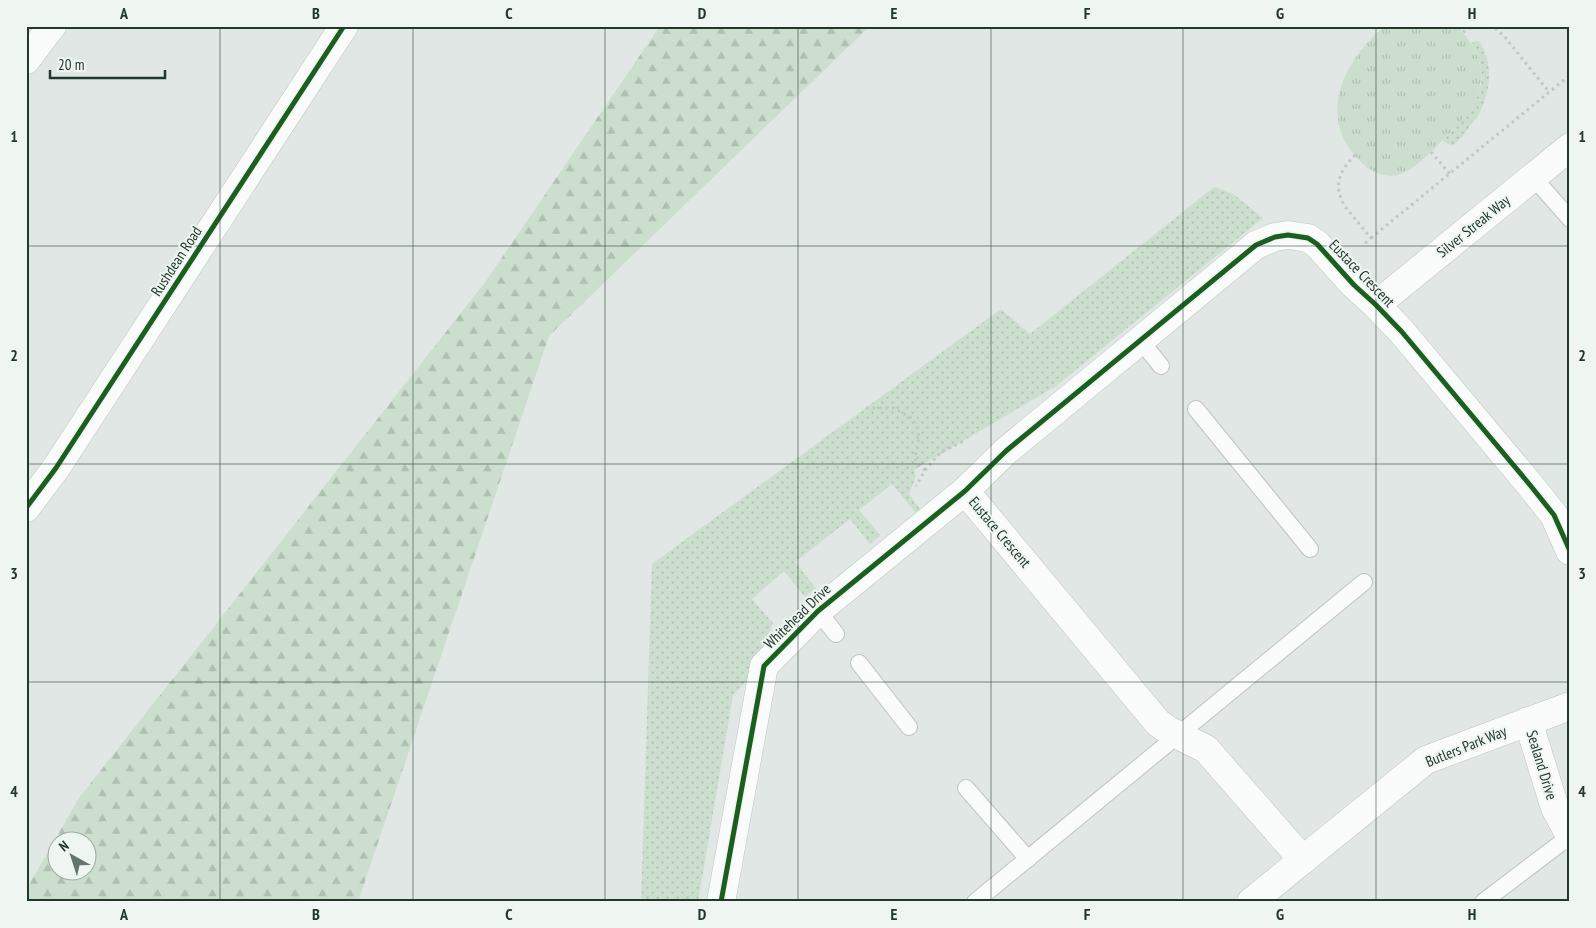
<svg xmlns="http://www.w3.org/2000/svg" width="1596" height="928" font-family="'PT Sans Narrow',sans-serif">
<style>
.grass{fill:url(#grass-dots)}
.forest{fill:url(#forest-firs);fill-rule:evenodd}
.park{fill:url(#park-tufts)}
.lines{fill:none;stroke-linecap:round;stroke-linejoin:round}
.lane-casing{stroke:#bec4c1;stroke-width:18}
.street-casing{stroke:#bec4c1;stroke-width:29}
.path{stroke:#bfc7c3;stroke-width:3;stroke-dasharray:2.5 4;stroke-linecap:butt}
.lane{stroke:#fafbfb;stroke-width:16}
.street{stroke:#fafbfb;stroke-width:28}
.cycleway-casing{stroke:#eff6f2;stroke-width:8}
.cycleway{stroke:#1b5e20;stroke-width:5}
.grid{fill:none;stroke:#22372e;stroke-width:1;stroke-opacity:0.55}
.labels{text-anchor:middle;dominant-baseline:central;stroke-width:4;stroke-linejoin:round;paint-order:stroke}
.street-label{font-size:15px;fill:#22372e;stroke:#eff6f2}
.neatline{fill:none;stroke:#22372e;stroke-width:2}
.grid-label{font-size:16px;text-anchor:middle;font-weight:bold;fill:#22372e}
</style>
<defs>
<pattern id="grass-dots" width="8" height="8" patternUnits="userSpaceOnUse" patternTransform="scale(1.25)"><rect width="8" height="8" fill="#ccdfcf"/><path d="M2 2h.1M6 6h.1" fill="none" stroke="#afc0b2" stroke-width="1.8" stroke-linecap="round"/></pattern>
<pattern id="forest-firs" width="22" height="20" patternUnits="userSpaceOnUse" patternTransform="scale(1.25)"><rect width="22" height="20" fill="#ccdfcf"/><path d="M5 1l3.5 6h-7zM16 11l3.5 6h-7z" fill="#afc0b2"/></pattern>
<pattern id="park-tufts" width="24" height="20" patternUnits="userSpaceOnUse" patternTransform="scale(1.25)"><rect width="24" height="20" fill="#ccdfcf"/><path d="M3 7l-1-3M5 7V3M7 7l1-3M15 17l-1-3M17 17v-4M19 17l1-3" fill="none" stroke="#afc0b2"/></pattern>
</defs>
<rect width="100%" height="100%" fill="#e1e7e4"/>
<g class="grass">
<path d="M 1475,41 L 1479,41 C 1494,64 1491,90 1479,114 C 1477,118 1474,120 1472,123 C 1466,131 1461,141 1452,146 L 1443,141 C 1470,113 1497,83 1471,44 Z"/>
<polygon points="1214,187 1233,194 1263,218 1056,386 914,470 916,476 909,494 921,510 916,513 892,484 859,510 880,535 870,544 850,519 795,562 816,588 805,597 784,571 752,599 773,623 764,648 748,680 733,695 698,902 641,902 652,564 1001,309 1030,334"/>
</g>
<path class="forest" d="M 660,26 L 870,26 L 549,336 L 358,902 L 26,902 L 26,890 L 79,798 L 486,281 ZM 58,840 L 88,840 L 88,870 L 58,870 Z"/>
<path class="park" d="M 1385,26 L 1458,26 C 1502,78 1477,108 1435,148 C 1424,158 1408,176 1392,176 C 1377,176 1365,167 1356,157 C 1317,112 1346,58 1385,26 Z"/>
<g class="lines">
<defs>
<g id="lane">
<polyline points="1533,177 1570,219"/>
<polyline points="1140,340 1161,366"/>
<polyline points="1196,409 1310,549"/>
<polyline points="818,611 836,634"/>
<polyline points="859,663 909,727"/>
<polyline points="966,788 1028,859"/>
<polyline points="975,902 1364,582"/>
<polyline points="1483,902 1570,836"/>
</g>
<g id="street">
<polyline points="26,60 52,26"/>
<polyline points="1376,305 1570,147"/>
<polyline points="965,491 1158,723 1168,730 1206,749 1303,860"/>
<polyline points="26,508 56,468 344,26"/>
<polyline points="1528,721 1555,808 1570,836"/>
<polyline points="721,902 764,666 818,611 965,491 1006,451 1256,245 1275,237 1288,235 1308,238 1317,244 1354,285 1376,305 1402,332 1530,485 1554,515 1570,551"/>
<polyline points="1251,902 1426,760 1570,706"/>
</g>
</defs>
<use href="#lane" class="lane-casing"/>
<use href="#street" class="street-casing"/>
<g class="path">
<polyline points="1489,26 1496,29 1504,36 1549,92"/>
<polyline points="1463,32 1474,26"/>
<polyline points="1431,152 1450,174"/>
<path d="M 1355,155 C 1339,172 1332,186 1346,208 L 1371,238 L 1363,245"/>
<polyline points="1371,238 1570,75"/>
<polyline points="866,408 894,408 911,418 917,426 919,437 915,458 918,464 925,470 916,486"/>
<polyline points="925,470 941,452 966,440"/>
</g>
<use href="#lane" class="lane"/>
<use href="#street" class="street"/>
<defs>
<g id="cycleway">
<polyline points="26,508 56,468 344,26"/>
<polyline points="721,902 764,666 818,611 965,491 1006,451 1256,245 1275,237 1288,235 1308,238 1317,244 1354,285 1376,305 1402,332 1530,485 1554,515 1570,551"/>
</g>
</defs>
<use href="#cycleway" class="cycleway-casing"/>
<use href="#cycleway" class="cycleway"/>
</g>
<path class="grid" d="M 220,26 L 220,902M 413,26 L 413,902M 605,26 L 605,902M 798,26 L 798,902M 991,26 L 991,902M 1183,26 L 1183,902M 1376,26 L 1376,902M 26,246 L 1570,246M 26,464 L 1570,464M 26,682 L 1570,682"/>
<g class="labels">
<g class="street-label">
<text transform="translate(1473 226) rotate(-39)">Silver Streak Way</text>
<text transform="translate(176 261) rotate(-57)">Rushdean Road</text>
<text transform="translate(1362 273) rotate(46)">Eustace Crescent</text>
<text transform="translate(1000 532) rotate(50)">Eustace Crescent</text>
<text transform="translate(797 616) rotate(-44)">Whitehead Drive</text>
<text transform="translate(1466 746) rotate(-22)">Butlers Park Way</text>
<text transform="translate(1542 765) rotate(73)">Sealand Drive</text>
</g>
</g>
<rect width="1596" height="928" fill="none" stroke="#eff6f2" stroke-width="55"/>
<g transform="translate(72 856) rotate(321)"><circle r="24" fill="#eff6f2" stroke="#9daaa4"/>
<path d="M0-4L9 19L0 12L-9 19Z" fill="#65756e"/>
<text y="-8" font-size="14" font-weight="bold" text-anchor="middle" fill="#22372e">N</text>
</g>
<path d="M50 70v8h115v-8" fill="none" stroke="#22372e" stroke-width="2.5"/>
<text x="58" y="70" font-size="15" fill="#22372e" stroke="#eff6f2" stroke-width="4" paint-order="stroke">20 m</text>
<rect x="28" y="28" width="1540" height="872" class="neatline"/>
<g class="grid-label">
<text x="124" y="19">A</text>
<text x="316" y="19">B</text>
<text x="509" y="19">C</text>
<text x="702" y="19">D</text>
<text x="894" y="19">E</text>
<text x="1087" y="19">F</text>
<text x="1280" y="19">G</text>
<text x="1472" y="19">H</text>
<text x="14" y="142">1</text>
<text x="1582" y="142">1</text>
<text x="14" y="361">2</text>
<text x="1582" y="361">2</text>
<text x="14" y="579">3</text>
<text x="1582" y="579">3</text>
<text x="14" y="797">4</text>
<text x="1582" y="797">4</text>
<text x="124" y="920">A</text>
<text x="316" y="920">B</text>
<text x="509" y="920">C</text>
<text x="702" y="920">D</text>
<text x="894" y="920">E</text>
<text x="1087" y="920">F</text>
<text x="1280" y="920">G</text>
<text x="1472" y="920">H</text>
</g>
</svg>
